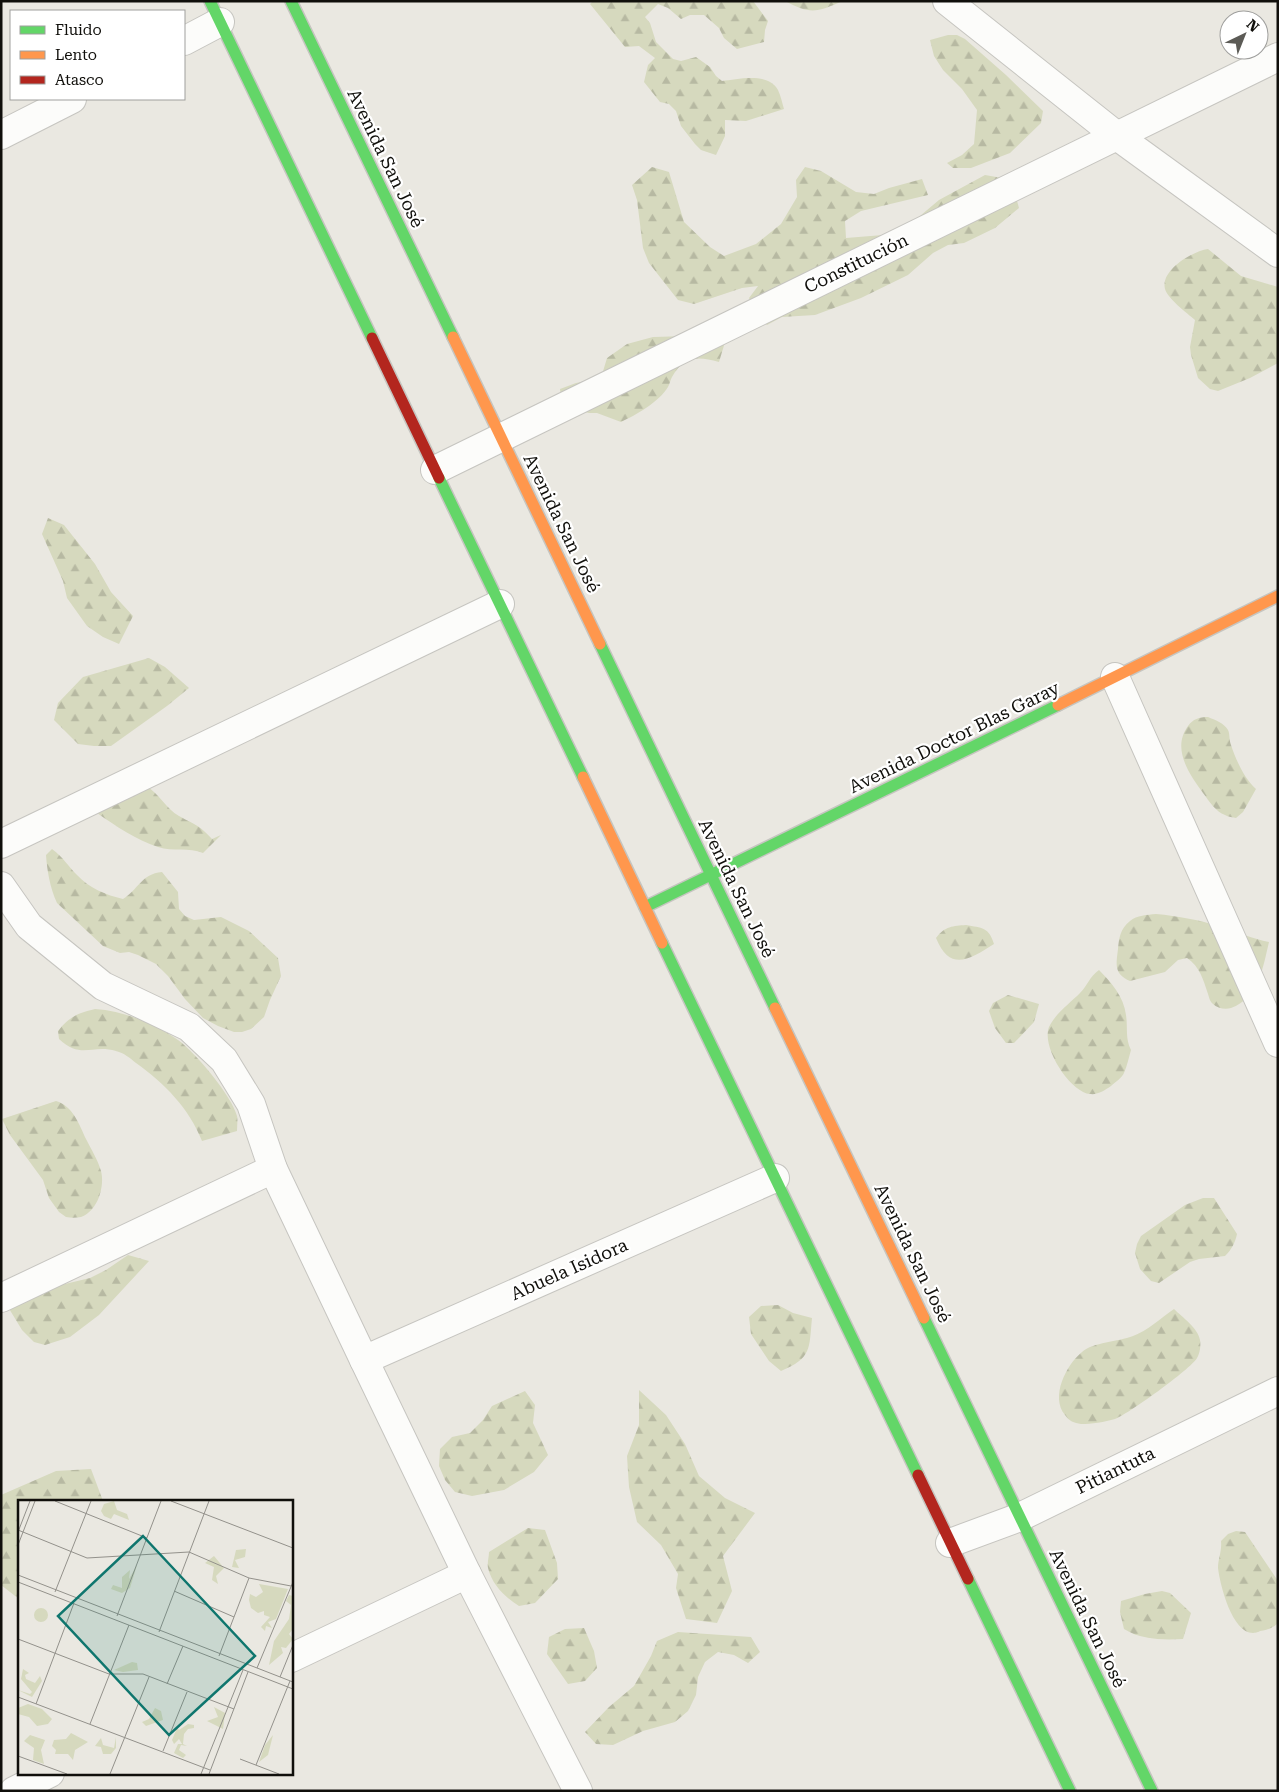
<svg xmlns="http://www.w3.org/2000/svg" width="1279" height="1792" font-family="'Roboto Serif',serif">
<style>
.forest{fill:url(#forest-firs)}
.lines{fill:none;stroke-linecap:round;stroke-linejoin:round}
.street-casing{stroke:#c6c5c0;stroke-width:30}
.fast-casing{stroke:#c6c5c0;stroke-width:14}
.slow-casing{stroke:#c6c5c0;stroke-width:14}
.jam-casing{stroke:#c6c5c0;stroke-width:14}
.street{stroke:#fcfcfa;stroke-width:28}
.fast{stroke:#63d668;stroke-width:11}
.slow{stroke:#ff974d;stroke-width:11}
.jam{stroke:#b3261e;stroke-width:11}
.labels{text-anchor:middle;dominant-baseline:central;stroke-width:4.5;stroke-linejoin:round;paint-order:stroke}
.street-label{font-size:18px;fill:#100f0b;stroke:#fff}
.inset-road{fill:none;stroke:#93918b;stroke-width:1}
.view{fill:#0f766e;fill-opacity:0.15;stroke:#0f766e;stroke-width:2.5}
.inset-edge{fill:none;stroke:#100f0b;stroke-width:2.5}
</style>
<defs>
<pattern id="forest-firs" width="22" height="20" patternUnits="userSpaceOnUse" patternTransform="scale(1.25)"><rect width="22" height="20" fill="#d6d9be"/><path d="M5 1l3.5 6h-7zM16 11l3.5 6h-7z" fill="#b7b9a2"/></pattern>
</defs>
<rect width="100%" height="100%" fill="#eae8e1"/>
<g class="forest">
<path d="M 593,1 L 753,1 L 768,21 L 765,30 L 764,42 L 737,49 L 724,38 L 719,28 L 704,15 L 690,15 L 681,19 L 668,8 L 658,4 L 645,17 L 650,23 L 656,42 L 673,59 L 681,61 L 696,57 L 710,67 L 716,76 L 722,81 C 739,79 768,72 778,90 C 781,96 782,103 784,109 L 746,121 L 725,120 L 725,136 L 716,155 L 701,150 L 695,144 L 681,126 L 676,111 L 669,104 L 660,102 L 644,82 L 648,65 L 655,58 L 639,46 L 625,47 L 590,4 Z"/>
<path d="M 785,1 L 843,1 C 817,12 811,15 785,1 Z"/>
<polygon points="948,35 957,35 965,39 1006,75 1043,111 1041,123 1010,153 971,168 953,168 947,163 962,155 974,144 977,110 962,89 943,70 934,56 930,40"/>
<polygon points="652,167 669,172 684,222 710,247 724,256 756,244 781,224 797,197 796,180 805,167 821,171 856,192 874,194 889,188 922,179 928,195 861,211 845,221 846,238 883,235 914,221 939,200 985,175 1002,178 1014,190 1019,208 995,228 964,243 948,245 933,253 908,275 861,298 815,315 782,317 767,325 755,314 749,298 758,286 742,288 694,304 678,300 649,263 643,248 637,200 632,185"/>
<path d="M 1208,249 L 1241,276 L 1278,287 L 1278,363 L 1250,378 L 1218,391 L 1210,389 L 1198,378 L 1191,355 L 1190,347 L 1195,320 C 1187,313 1168,299 1165,289 C 1160,270 1193,251 1208,249 Z"/>
<path d="M 732,319 L 719,362 C 697,356 684,356 672,377 C 670,380 670,384 668,387 C 659,402 636,415 621,422 L 597,413 L 589,413 L 581,411 L 561,397 L 560,389 L 576,383 L 601,378 L 607,358 L 627,344 L 653,337 L 688,336 Z"/>
<polygon points="48,518 64,525 95,564 111,592 133,616 119,644 103,637 87,626 67,598 63,581 42,534"/>
<polygon points="149,658 165,667 189,688 167,706 111,746 94,746 78,744 54,720 58,703 83,677"/>
<path d="M 1208,717 C 1215,720 1224,723 1228,730 C 1230,734 1229,740 1231,745 C 1236,760 1244,778 1256,789 L 1243,812 L 1236,818 C 1233,817 1228,817 1225,815 C 1216,812 1209,801 1203,793 C 1190,775 1171,749 1188,726 C 1193,719 1199,717 1208,717 Z"/>
<path d="M 146,786 C 159,793 166,809 179,816 C 195,825 198,824 212,839 L 221,835 L 203,853 C 189,847 173,852 158,847 C 136,840 116,826 97,813 L 94,805 Z"/>
<path d="M 52,849 C 64,858 67,865 77,875 C 89,888 106,895 123,899 C 138,890 141,874 162,872 L 178,892 L 179,909 L 185,916 L 194,920 L 221,917 L 249,931 L 278,958 L 281,976 L 270,1000 L 264,1017 L 251,1029 L 242,1032 L 234,1032 L 218,1026 L 203,1018 L 185,999 L 168,976 L 156,964 L 138,955 L 129,952 L 120,953 L 103,946 L 57,903 C 50,888 47,870 46,855 Z"/>
<path d="M 1156,914 C 1178,916 1200,920 1221,927 C 1237,932 1253,939 1269,942 C 1263,967 1259,998 1231,1008 C 1225,1010 1217,1008 1213,1004 C 1210,1002 1209,997 1208,994 C 1203,979 1200,967 1187,958 L 1178,960 L 1165,972 L 1130,981 C 1114,974 1116,965 1118,949 C 1119,938 1120,929 1130,921 C 1137,915 1147,915 1156,914 Z"/>
<path d="M 966,925 C 982,928 989,927 994,944 C 969,960 950,972 936,938 C 945,926 953,926 966,925 Z"/>
<path d="M 1099,970 C 1111,982 1124,997 1126,1015 C 1128,1028 1125,1038 1131,1050 C 1129,1057 1127,1066 1124,1073 C 1122,1078 1115,1082 1111,1086 C 1105,1090 1098,1095 1090,1094 C 1070,1092 1041,1047 1049,1027 C 1055,1014 1070,1003 1080,993 C 1088,985 1089,977 1099,970 Z"/>
<polygon points="1008,995 1039,1004 1034,1022 1014,1043 1006,1043 995,1028 989,1011 993,1003"/>
<path d="M 95,1009 C 124,1011 154,1023 178,1040 C 195,1052 232,1096 237,1116 C 238,1120 237,1126 237,1131 L 202,1141 C 189,1108 164,1083 136,1063 C 130,1058 124,1053 116,1051 C 91,1044 82,1060 59,1039 L 58,1031 C 69,1017 78,1013 95,1009 Z"/>
<path d="M 56,1101 C 73,1106 79,1124 86,1139 C 91,1149 98,1160 101,1171 C 105,1186 98,1211 81,1217 C 76,1218 71,1218 66,1217 L 59,1212 L 49,1198 L 43,1180 L 10,1135 L 2,1119 Z"/>
<path d="M 1203,1198 L 1214,1198 L 1237,1234 C 1235,1243 1232,1249 1225,1256 L 1199,1259 L 1190,1262 L 1159,1283 L 1151,1281 L 1140,1269 L 1135,1253 L 1137,1244 L 1141,1236 L 1185,1205 Z"/>
<polygon points="128,1255 149,1261 99,1315 70,1337 45,1345 34,1342 22,1330 8,1307 44,1289 90,1278 106,1270"/>
<path d="M 778,1305 L 793,1313 L 812,1318 C 809,1349 812,1358 781,1371 L 769,1361 L 751,1334 L 749,1317 L 761,1306 Z"/>
<path d="M 1174,1309 C 1182,1317 1198,1328 1200,1340 C 1201,1345 1200,1353 1197,1358 C 1191,1369 1127,1415 1115,1419 C 1105,1422 1091,1424 1081,1424 C 1074,1423 1069,1421 1065,1415 C 1050,1397 1066,1365 1082,1352 C 1093,1342 1118,1342 1133,1336 C 1147,1331 1161,1318 1174,1309 Z"/>
<polygon points="639,1390 666,1415 685,1444 699,1476 725,1498 755,1513 723,1556 732,1591 717,1623 686,1619 676,1588 678,1574 661,1545 637,1522 629,1487 627,1456 639,1425"/>
<polygon points="525,1391 535,1405 533,1423 548,1455 534,1472 504,1490 472,1496 455,1492 445,1480 439,1466 440,1449 452,1437 470,1433 483,1420 492,1406"/>
<polygon points="91,1469 103,1501 19,1501 19,1599 1,1585 1,1495 56,1471"/>
<path d="M 528,1528 L 545,1530 L 557,1563 L 558,1579 L 535,1603 L 519,1606 C 506,1598 492,1585 488,1568 C 487,1563 489,1557 489,1552 Z"/>
<path d="M 1236,1531 L 1245,1532 L 1278,1581 L 1278,1623 C 1273,1628 1267,1630 1260,1631 C 1260,1632 1253,1633 1253,1633 C 1232,1633 1220,1585 1218,1568 C 1218,1559 1222,1551 1221,1541 L 1228,1534 Z"/>
<path d="M 1162,1591 L 1170,1593 L 1191,1613 L 1183,1639 C 1164,1640 1141,1640 1124,1629 L 1120,1612 L 1121,1601 L 1145,1594 Z"/>
<polygon points="584,1628 594,1651 597,1668 585,1681 568,1684 547,1654 549,1637 565,1629"/>
<polygon points="678,1632 751,1637 760,1652 748,1663 734,1655 718,1652 705,1662 698,1677 696,1695 688,1711 675,1722 643,1731 613,1745 596,1744 585,1732 609,1707 634,1686 651,1656 657,1641"/>
</g>
<g class="lines">
<defs>
<g id="street">
<polyline points="947,1 1117,136 1278,253"/>
<polyline points="184,41 220,22"/>
<polyline points="1,135 72,99"/>
<polyline points="435,470 1278,57"/>
<polyline points="1115,677 1278,1043"/>
<polyline points="1,844 500,604"/>
<polyline points="1,886 29,926 103,986 189,1027 224,1060 251,1104 273,1169 364,1360 467,1574 578,1791"/>
<polyline points="1,1298 273,1169"/>
<polyline points="364,1360 775,1178"/>
<polyline points="950,1543 1020,1517 1278,1391"/>
<polyline points="291,1658 467,1574"/>
<polyline points="14,1791 50,1773"/>
</g>
<g id="fast">
<polyline points="210,1 372,338"/>
<polyline points="291,1 453,337"/>
<polyline points="439,478 583,777"/>
<polyline points="600,644 775,1008"/>
<polyline points="645,907 1058,705"/>
<polyline points="662,943 918,1475"/>
<polyline points="924,1318 1152,1791"/>
<polyline points="968,1579 1070,1791"/>
</g>
<g id="slow">
<polyline points="453,337 600,644"/>
<polyline points="1058,705 1278,596"/>
<polyline points="583,777 662,943"/>
<polyline points="775,1008 924,1318"/>
</g>
<g id="jam">
<polyline points="372,338 439,478"/>
<polyline points="918,1475 968,1579"/>
</g>
</defs>
<use href="#street" class="street-casing"/>
<use href="#fast" class="fast-casing"/>
<use href="#slow" class="slow-casing"/>
<use href="#jam" class="jam-casing"/>
<use href="#street" class="street"/>
<use href="#fast" class="fast"/>
<use href="#slow" class="slow"/>
<use href="#jam" class="jam"/>
</g>
<g class="labels">
<g class="street-label">
<text transform="translate(386 158) rotate(64)">Avenida San José</text>
<text transform="translate(856 263) rotate(-26)">Constitución</text>
<text transform="translate(562 523) rotate(64)">Avenida San José</text>
<text transform="translate(954 737) rotate(-26)">Avenida Doctor Blas Garay</text>
<text transform="translate(737 888) rotate(64)">Avenida San José</text>
<text transform="translate(913 1253) rotate(64)">Avenida San José</text>
<text transform="translate(569 1269) rotate(-24)">Abuela Isidora</text>
<text transform="translate(1115 1470) rotate(-26)">Pitiantuta</text>
<text transform="translate(1088 1618) rotate(64)">Avenida San José</text>
</g>
</g>
<g transform="translate(18 1500)">
<rect width="275" height="275" fill="#eae8e1"/>
<path d="M 96,1 L 99,10 L 109,14 L 111,20 L 96,14 L 93,19 L 86,16 L 83,11 L 86,4 ZM 228,49 L 227,57 L 217,60 L 221,68 L 214,67 L 218,50 ZM 196,56 L 206,68 L 198,76 L 200,84 L 194,80 L 196,67 L 187,63 ZM 119,65 L 112,88 L 104,93 L 93,89 L 95,85 L 104,88 L 104,77 L 112,70 L 111,79 ZM 241,84 L 270,89 L 258,119 L 250,122 L 254,128 L 248,126 L 247,131 L 243,127 L 252,117 L 246,115 L 246,111 L 240,113 L 233,108 L 231,100 L 232,94 L 238,97 L 245,92 ZM 271,95 L 275,96 L 275,129 L 271,134 L 275,139 L 268,148 L 263,147 L 265,153 L 251,165 L 256,141 L 271,119 L 273,105 L 268,101 ZM16 115a7 7 0 1 1 14 0a7 7 0 1 1-14 0ZM 114,162 L 119,163 L 120,170 L 105,172 L 96,170 ZM 5,169 L 11,173 L 7,175 L 8,179 L 17,183 L 22,176 L 24,181 L 14,197 L 0,190 L 12,194 L 14,192 L 3,179 ZM 10,204 L 24,209 L 34,219 L 30,224 L 19,226 L 11,217 L 0,214 L 0,208 ZM 196,207 L 207,213 L 205,229 L 189,221 L 200,217 ZM 137,208 L 143,211 L 145,220 L 128,226 L 124,222 L 131,219 ZM 170,224 L 176,225 L 176,228 L 170,229 L 166,234 L 165,244 L 169,246 L 163,245 L 161,250 L 168,255 L 165,258 L 156,253 L 160,244 L 164,244 L 161,239 L 156,244 L 154,240 L 159,228 L 161,230 ZM 53,233 L 70,242 L 57,250 L 55,260 L 50,254 L 37,254 L 38,250 L 34,246 L 36,240 L 48,239 ZM 12,235 L 27,240 L 23,250 L 26,264 L 15,260 L 16,248 L 6,241 ZM 255,235 L 250,255 L 241,262 L 247,245 ZM 98,237 L 98,248 L 93,254 L 85,254 L 83,247 L 77,246 L 83,238 L 85,245 L 96,248 Z" fill="#d6d9be"/>
<path class="inset-road" d="M 37,1 L 129,38M 153,1 L 275,48M 0,30 L 69,58 L 171,52 L 231,78 L 273,86M 0,32 L 12,1M 0,45 L 17,1M 0,75 L 275,182M 0,82 L 275,189M 156,91 L 216,117M 37,92 L 73,1M 99,116 L 143,1M 141,132 L 191,1M 0,139 L 91,174 L 125,174 L 216,209M 201,156 L 231,78M 239,168 L 275,82M 262,177 L 275,145M 149,184 L 165,146M 0,197 L 192,270M 18,204 L 56,103M 72,224 L 111,125M 145,251 L 169,192M 0,256 L 49,274M 222,259 L 261,274M 238,265 L 272,181M 92,274 L 131,177M 183,274 L 225,170M 191,274 L 230,172"/>
<path class="view" d="M 125,36 L 237,156 L 151,235 L 40,116 Z"/>
<rect width="275" height="275" class="inset-edge"/>
</g>
<rect width="1279" height="1792" fill="none" stroke="#100f0b" stroke-width="5"/>
<rect x="10" y="10" width="175" height="90" fill="#ffffff" stroke="#9f9f9d"/>
<rect x="20" y="26" width="25" height="8" fill="#63d668" stroke="#9f9f9d"/>
<text x="55" y="35" font-size="15" fill="#100f0b">Fluido</text>
<rect x="20" y="51" width="25" height="8" fill="#ff974d" stroke="#9f9f9d"/>
<text x="55" y="60" font-size="15" fill="#100f0b">Lento</text>
<rect x="20" y="76" width="25" height="8" fill="#b3261e" stroke="#9f9f9d"/>
<text x="55" y="85" font-size="15" fill="#100f0b">Atasco</text>
<g transform="translate(1244 35) rotate(43)"><circle r="24" fill="#ffffff" stroke="#9f9f9d"/>
<path d="M0-4L9 19L0 12L-9 19Z" fill="#5c5b56"/>
<text y="-8" font-size="14" font-weight="bold" text-anchor="middle" fill="#100f0b">N</text>
</g>
</svg>
